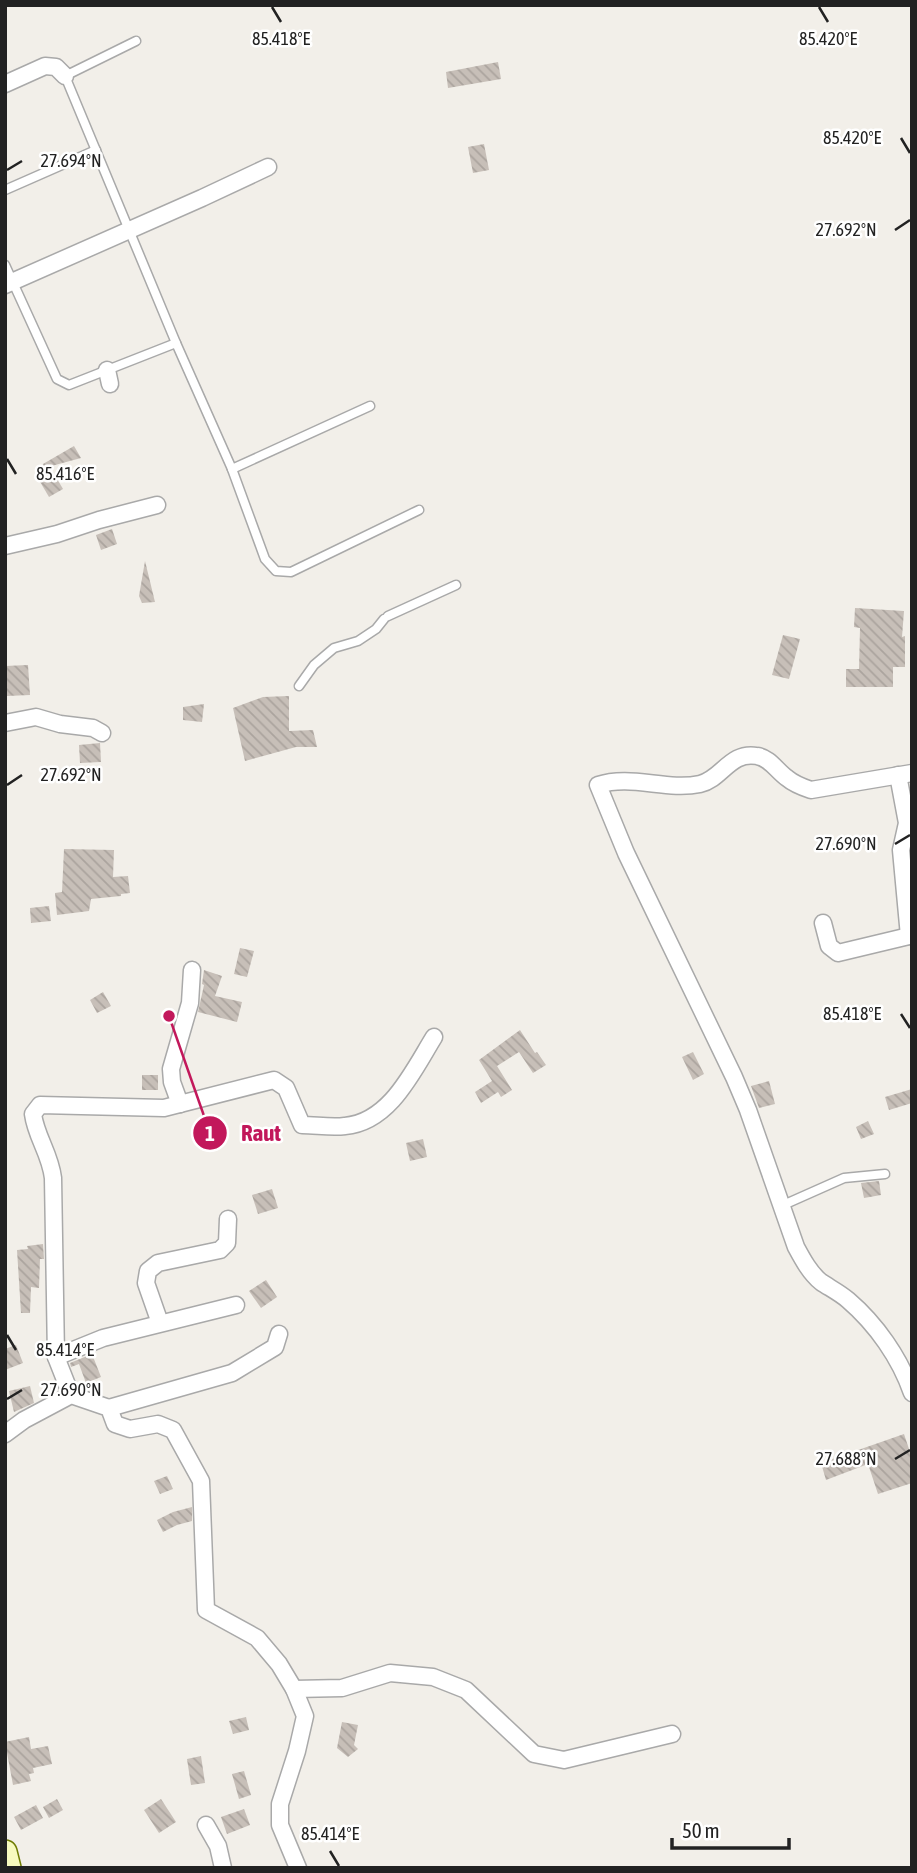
<svg xmlns="http://www.w3.org/2000/svg" width="917" height="1873" font-family="'Asap Condensed',sans-serif">
<style>
.building{fill:url(#building-back-hatch)}
.lines{fill:none;stroke-linecap:round;stroke-linejoin:round}
.service-casing{stroke:#a9a9a9;stroke-width:11}
.minor-casing{stroke:#a9a9a9;stroke-width:19}
.secondary-casing{stroke:#707d05;stroke-width:26}
.service{stroke:#fff;stroke-width:8}
.minor{stroke:#fff;stroke-width:16}
.secondary{stroke:#f7fabf;stroke-width:23}
.ticks{fill:none;stroke:#222;stroke-width:2.5}
.ticks-label{font-size:18px;text-anchor:middle;fill:#222;stroke:#fff;stroke-width:5;stroke-linejoin:round;paint-order:stroke}
.leader{fill:none;stroke:#c2185b;stroke-width:2.5}
.callout-dot{fill:#c2185b;stroke:#fff;stroke-width:2.5}
.mark-label{font-size:21px;text-anchor:middle;font-weight:bold;fill:#fff}
.callout-label{font-size:23px;text-anchor:middle;font-weight:bold;fill:#c2185b;stroke:#fff;stroke-width:5;stroke-linejoin:round;paint-order:stroke}
</style>
<defs>
<pattern id="building-back-hatch" width="6" height="6" patternUnits="userSpaceOnUse" patternTransform="scale(1.75)"><rect width="6" height="6" fill="#c7bfb8"/><path d="M-1 5l2 2M0 0l6 6M5-1l2 2" fill="none" stroke="#aba49e"/></pattern>
</defs>
<rect width="100%" height="100%" fill="#f2efe9"/>
<g class="building">
<polygon points="498,62 501,79 448,88 446,72"/>
<polygon points="484,144 489,170 473,173 468,147"/>
<polygon points="74,446 81,458 44,468 43,464"/>
<polygon points="53,472 63,489 49,497 39,480"/>
<polygon points="112,529 117,544 101,550 96,535"/>
<polygon points="145,561 155,602 142,603 139,596"/>
<polygon points="855,608 904,611 902,637 905,636 905,667 893,667 893,687 846,687 846,669 859,669 860,628 854,627"/>
<polygon points="783,635 800,639 789,679 772,675"/>
<polygon points="28,665 30,695 7,696 5,666"/>
<polygon points="289,696 289,731 313,730 317,747 296,747 245,761 233,708 263,697"/>
<polygon points="204,704 202,722 183,720 183,707"/>
<polygon points="100,743 101,762 80,763 79,745"/>
<polygon points="64,849 114,850 113,877 128,876 130,893 121,894 121,896 91,899 89,911 57,915 55,893 62,892"/>
<polygon points="49,906 51,921 31,923 30,908"/>
<polygon points="240,948 254,951 247,977 234,974"/>
<polygon points="204,970 222,976 215,996 242,1002 237,1022 198,1012 204,985 202,984"/>
<polygon points="103,992 111,1006 97,1013 90,1000"/>
<polygon points="520,1030 535,1053 537,1052 546,1065 533,1073 519,1052 497,1066 512,1090 501,1097 498,1092 481,1103 475,1092 492,1081 479,1060"/>
<polygon points="693,1052 704,1074 693,1080 682,1057"/>
<rect x="142" y="1075" width="16" height="15"/>
<polygon points="769,1081 775,1104 759,1108 751,1086"/>
<polygon points="912,1089 912,1103 889,1110 885,1097"/>
<polygon points="868,1121 874,1134 861,1139 856,1127"/>
<polygon points="423,1139 427,1157 410,1161 406,1143"/>
<polygon points="879,1181 881,1195 864,1198 861,1183"/>
<polygon points="272,1189 278,1208 258,1214 252,1195"/>
<polygon points="43,1244 44,1259 40,1259 39,1288 31,1287 30,1313 21,1313 17,1250 28,1249 27,1246"/>
<polygon points="266,1280 277,1297 261,1308 249,1291"/>
<polygon points="16,1345 23,1363 5,1370 5,1349"/>
<polygon points="92,1354 101,1377 86,1383 79,1364 71,1367 70,1363"/>
<polygon points="30,1386 34,1403 14,1412 9,1391"/>
<polygon points="904,1434 912,1458 912,1483 878,1494 868,1464 826,1480 821,1463"/>
<polygon points="167,1476 173,1489 160,1494 154,1481"/>
<polygon points="192,1507 192,1521 177,1525 163,1532 157,1520 173,1512"/>
<polygon points="246,1717 249,1730 233,1734 229,1721"/>
<polygon points="342,1722 358,1725 354,1745 358,1749 348,1757 337,1748"/>
<polygon points="29,1737 31,1749 48,1746 52,1764 33,1768 34,1773 29,1774 31,1781 13,1785 5,1742"/>
<polygon points="201,1756 205,1783 191,1785 187,1759"/>
<polygon points="244,1771 251,1795 239,1799 232,1774"/>
<polygon points="57,1799 63,1810 49,1818 43,1807"/>
<polygon points="161,1799 176,1822 159,1833 144,1810"/>
<polygon points="36,1805 43,1818 21,1830 14,1817"/>
<polygon points="244,1809 250,1825 227,1834 221,1817"/>
</g>
<g class="lines">
<defs>
<g id="service">
<polyline points="136,41 65,76 176,343 232,469 265,559 276,571 291,572 419,510"/>
<polyline points="5,190 96,150"/>
<polyline points="5,265 57,379 69,385 176,343"/>
<polyline points="232,469 370,406"/>
<polyline points="388,616 456,585"/>
<polyline points="299,686 314,665 334,648 358,641 376,629 384,619"/>
<polyline points="781,1206 844,1178 885,1174"/>
</g>
<g id="minor">
<polyline points="5,84 45,66 56,67 65,76"/>
<polyline points="5,285 202,198 268,167"/>
<polyline points="107,370 110,384"/>
<polyline points="5,546 57,534 99,520 157,505"/>
<polyline points="5,723 36,717 60,724 93,728 102,733"/>
<path d="M 912,773 L 811,790 C 802,787 794,784 787,778 C 776,770 770,758 757,756 C 730,751 722,779 700,784 C 666,791 631,774 598,785 L 626,853 L 734,1077 L 748,1110 L 796,1247 C 803,1260 810,1273 821,1282 C 830,1288 840,1293 848,1300 C 876,1324 900,1358 912,1393"/>
<polyline points="898,775 907,823 901,850 909,936 912,936"/>
<polyline points="823,923 829,946 838,953 909,936"/>
<polyline points="180,1104 172,1082 171,1069 190,1003 192,970"/>
<polyline points="160,1323 146,1283 148,1271 158,1263 220,1250 227,1243 228,1219"/>
<polyline points="56,1357 103,1338 236,1305"/>
<path d="M 71,1395 L 56,1357 L 53,1178 C 50,1153 36,1137 33,1114 L 40,1105 L 164,1108 L 274,1080 L 286,1088 L 302,1125 C 316,1125 331,1128 345,1126 C 390,1122 413,1071 434,1037"/>
<polyline points="109,1408 232,1373 275,1347 279,1334"/>
<polyline points="5,1434 24,1420 71,1395 109,1408 115,1424 130,1429 158,1424 173,1430 201,1481 206,1610 257,1638 279,1664 294,1689 305,1716 297,1751 280,1804 280,1825 298,1868"/>
<polyline points="294,1689 342,1688 390,1673 433,1677 466,1690 534,1754 564,1760 672,1734"/>
<polyline points="206,1825 218,1846 223,1868"/>
</g>
<polyline id="secondary" points="5,1852 9,1868"/>
</defs>
<use href="#service" class="service-casing"/>
<use href="#minor" class="minor-casing"/>
<use href="#secondary" class="secondary-casing"/>
<use href="#service" class="service"/>
<use href="#minor" class="minor"/>
<use href="#secondary" class="secondary"/>
</g>
<path class="ticks" d="M 272,7 L 281,22M 819,7 L 828,22M 901,138 L 910,153M 7,170 L 22,161M 895,230 L 910,220M 7,459 L 16,474M 7,785 L 22,775M 895,844 L 910,835M 901,1014 L 910,1028M 7,1335 L 16,1350M 7,1399 L 22,1390M 895,1459 L 910,1450M 330,1851 L 339,1866"/>
<g class="ticks-label">
<text x="281" y="45">85.418°E</text>
<text x="828" y="45">85.420°E</text>
<text x="852" y="144">85.420°E</text>
<text x="71" y="167">27.694°N</text>
<text x="846" y="236">27.692°N</text>
<text x="65" y="480">85.416°E</text>
<text x="71" y="781">27.692°N</text>
<text x="846" y="850">27.690°N</text>
<text x="852" y="1020">85.418°E</text>
<text x="65" y="1356">85.414°E</text>
<text x="71" y="1396">27.690°N</text>
<text x="846" y="1465">27.688°N</text>
<text x="330" y="1840">85.414°E</text>
</g>
<path class="leader" d="M169 1016L210 1133"/>
<g class="callout-dot">
<circle cx="169" cy="1016" r="7"/>
<circle cx="210" cy="1133" r="18"/>
</g>
<g class="mark-label">
<text x="210" y="1141">1</text>
</g>
<g class="callout-label">
<text x="261" y="1141">Raut</text>
</g>
<rect width="917" height="1873" fill="none" stroke="#222222" stroke-width="14"/>
<path d="M672 1838v10h117v-10" fill="none" stroke="#222222" stroke-width="3.5"/>
<text x="682" y="1838" font-size="21" fill="#222222" stroke="#ffffff" stroke-width="5" paint-order="stroke">50 m</text>
</svg>
